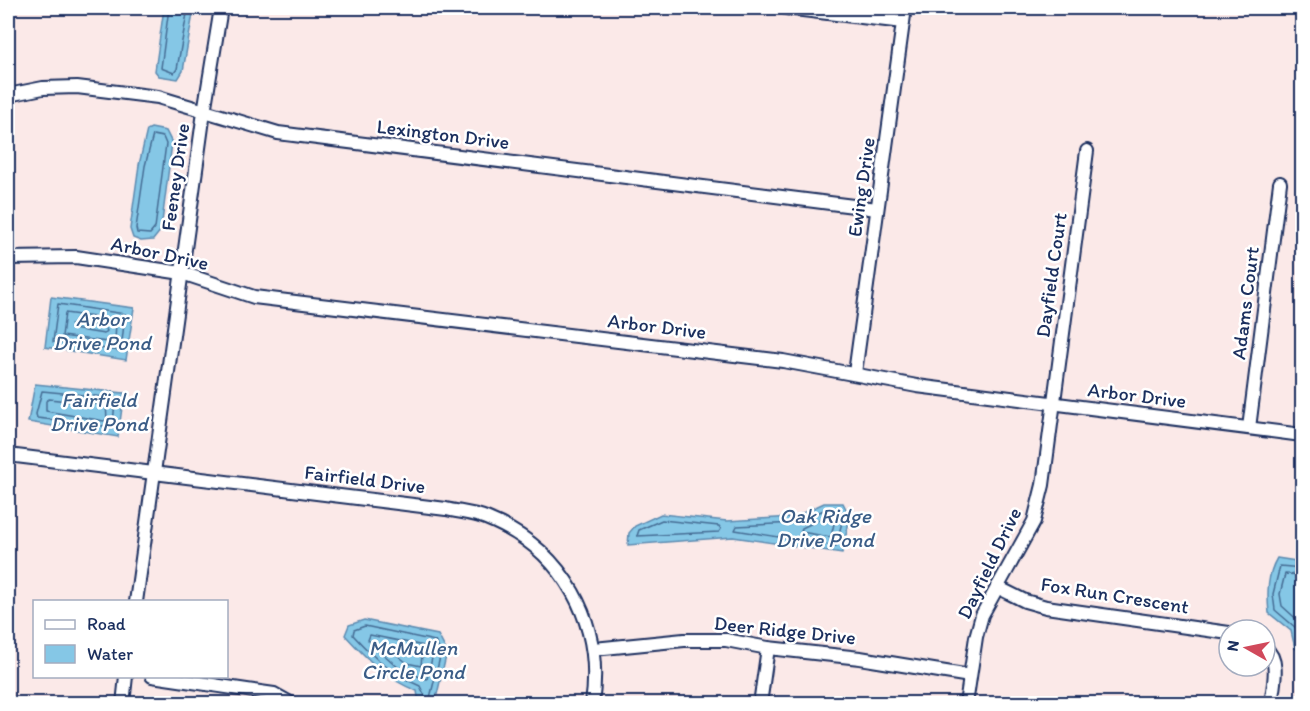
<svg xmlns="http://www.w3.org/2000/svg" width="1310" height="711" font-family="Itim,sans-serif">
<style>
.water{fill:#85c7e6;stroke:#5b8ab0;stroke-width:1.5}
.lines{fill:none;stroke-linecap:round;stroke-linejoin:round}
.shore{stroke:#456c94;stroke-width:1.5}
.street-casing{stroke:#1b2f5e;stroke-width:16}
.street{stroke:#fff;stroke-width:12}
.labels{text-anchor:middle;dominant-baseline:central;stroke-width:5;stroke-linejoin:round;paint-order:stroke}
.street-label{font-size:20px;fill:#1b2f5e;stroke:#fff}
.water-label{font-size:21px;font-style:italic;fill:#3b5d87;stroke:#fff}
</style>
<rect width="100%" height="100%" fill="#fbe9e8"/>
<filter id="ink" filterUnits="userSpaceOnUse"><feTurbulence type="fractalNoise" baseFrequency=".0167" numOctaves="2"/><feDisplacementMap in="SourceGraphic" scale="12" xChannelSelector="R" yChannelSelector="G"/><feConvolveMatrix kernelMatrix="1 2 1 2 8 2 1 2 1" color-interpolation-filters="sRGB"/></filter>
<g filter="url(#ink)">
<g class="water">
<polygon points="164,8 194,8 183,71 178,79 159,76 155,71"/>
<polygon points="151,128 166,131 172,143 161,230 153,240 141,241 133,238 130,229 139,165 147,130"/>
<polygon points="51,297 134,308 126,360 45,347"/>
<polygon points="35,384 124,393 118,437 28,422"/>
<polygon points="824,503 843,503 850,517 842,553 733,537 628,545 629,533 635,526 661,514 727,521 794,517"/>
<path d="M 1277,558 L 1302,562 L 1302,654 L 1295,648 L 1291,631 L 1269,613 C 1267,594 1267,575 1277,558 Z"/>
<path d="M 364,620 L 438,635 L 447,652 L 435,703 L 419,703 L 417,691 C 386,679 367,659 345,635 L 349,625 Z"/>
</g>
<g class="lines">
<g class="shore">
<polyline points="169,8 161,68 174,73 177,69 188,8"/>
<polygon points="153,135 163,137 166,144 155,228 150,234 137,233 136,228 145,166"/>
<polygon points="58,304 125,314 121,351 53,342"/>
<polygon points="65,313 116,320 115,343 62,336"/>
<polygon points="75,323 105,327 107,331 104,334 73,329 71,325"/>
<polygon points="42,391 115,398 113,427 37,418 36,414"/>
<polygon points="49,399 106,405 107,419 104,421 46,411 46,401"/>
<polygon points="826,509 839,509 843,518 836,546 735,530 737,526 795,523"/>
<polygon points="827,516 835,519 831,537 801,532 802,528"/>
<polygon points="662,520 719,526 721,529 719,532 637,536 639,530"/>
<polyline points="1302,568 1280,566 1273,594 1275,610 1296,628 1302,647"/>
<polyline points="1302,575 1285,574 1280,594 1282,606 1302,624"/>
<path d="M 365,626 L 435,641 L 441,653 L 430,698 L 426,698 L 420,686 C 390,673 375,659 353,635 L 354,630 Z"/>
<polygon points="370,635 429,647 433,654 427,679 402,671 368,640"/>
<polygon points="399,650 422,655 421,666 407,663 396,654"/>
</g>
<defs>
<g id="street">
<polyline points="786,8 903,22"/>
<polyline points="8,95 43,88 77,87 158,97 278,133 877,209"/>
<polyline points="8,258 76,257 182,273 254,297 783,361 917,386 1302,435"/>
<polyline points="855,373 905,8"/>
<polyline points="1249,428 1280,183"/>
<path d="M 8,455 L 446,509 C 459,512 474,513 486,518 C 564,549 604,623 592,704"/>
<polyline points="997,587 1025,601 1046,607 1229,633"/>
<polyline points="136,602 204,112 221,8"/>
<path d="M 1265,648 C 1281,660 1273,687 1271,704"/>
<polyline points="594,649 684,640 726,640 768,648 860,658 970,676"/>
<polyline points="152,676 274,694 292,704"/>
<polyline points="123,704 126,676"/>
<polyline points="760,704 768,648"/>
<polyline points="966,704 976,637 982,615 1034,521 1043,485 1087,151"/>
</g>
</defs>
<use href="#street" class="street-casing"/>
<use href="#street" class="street"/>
</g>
</g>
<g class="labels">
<g class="street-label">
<text transform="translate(443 134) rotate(7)">Lexington Drive</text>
<text transform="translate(175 177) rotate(-82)">Feeney Drive</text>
<text transform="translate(861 187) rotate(-82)">Ewing Drive</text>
<text transform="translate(160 253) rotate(12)">Arbor Drive</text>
<text transform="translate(1051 275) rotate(-82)">Dayfield Court</text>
<text transform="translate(1245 303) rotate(-83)">Adams Court</text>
<text transform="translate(657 326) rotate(7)">Arbor Drive</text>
<text transform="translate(1137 395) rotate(7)">Arbor Drive</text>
<text transform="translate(365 479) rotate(7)">Fairfield Drive</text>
<text transform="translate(989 563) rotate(-64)">Dayfield Drive</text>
<text transform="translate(1115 595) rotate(9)">Fox Run Crescent</text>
<text transform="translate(785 630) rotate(6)">Deer Ridge Drive</text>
</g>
<g class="water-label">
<text x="102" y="318">Arbor<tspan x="102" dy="24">Drive Pond</tspan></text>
<text x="99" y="399">Fairfield<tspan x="99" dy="24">Drive Pond</tspan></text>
<text x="825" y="515">Oak Ridge<tspan x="825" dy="24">Drive Pond</tspan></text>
<text x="413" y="647">McMullen<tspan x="413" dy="24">Circle Pond</tspan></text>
</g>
</g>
<rect width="1310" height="711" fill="none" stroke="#fff" stroke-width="30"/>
<rect x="15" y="15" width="1280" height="681" fill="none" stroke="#1b2f5e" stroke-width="2" filter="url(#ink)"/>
<rect x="33" y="600" width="195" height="78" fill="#ffffff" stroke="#a4acbf" stroke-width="1.5"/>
<rect x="45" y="620" width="30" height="9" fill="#ffffff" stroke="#a4acbf" stroke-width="1.5"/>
<text x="87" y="630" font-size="18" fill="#1b2f5e">Road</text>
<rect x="45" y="645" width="30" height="18" fill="#85c7e6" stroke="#a4acbf" stroke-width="1.5"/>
<text x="87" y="660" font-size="18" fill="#1b2f5e">Water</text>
<g transform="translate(1247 648) rotate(279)"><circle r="28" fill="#ffffff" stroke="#a4acbf" stroke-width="1.5"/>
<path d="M0-4.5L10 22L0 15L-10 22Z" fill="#d1495b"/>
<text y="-9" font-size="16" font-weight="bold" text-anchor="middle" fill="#1b2f5e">N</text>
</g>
</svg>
